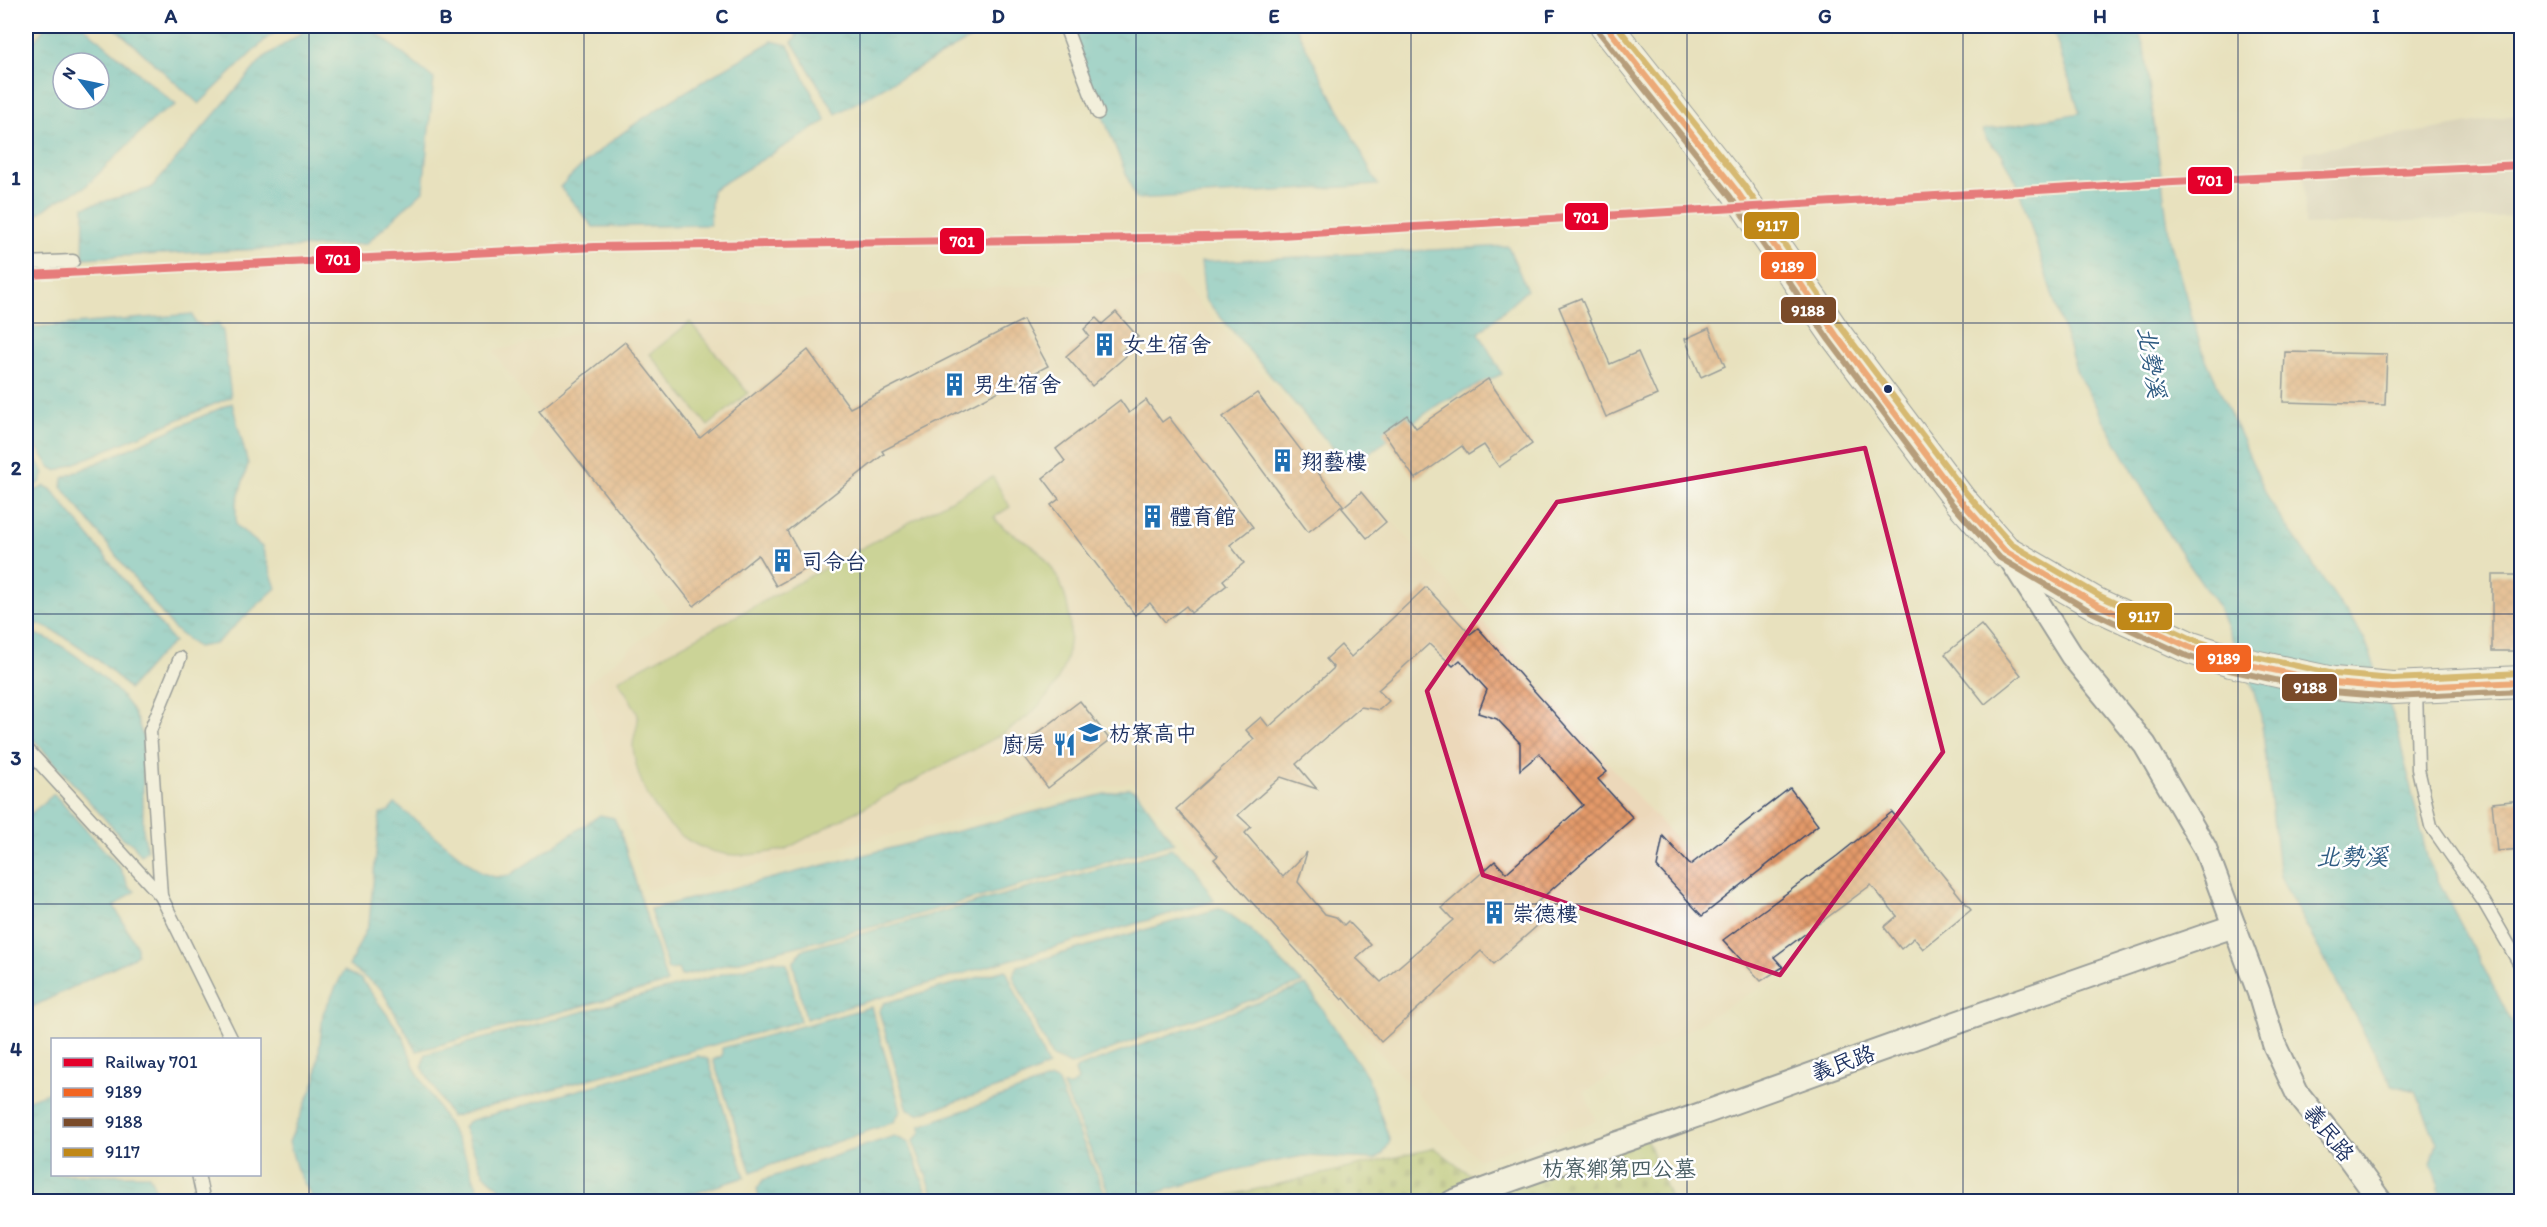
<svg xmlns="http://www.w3.org/2000/svg" width="2547" height="1227" font-family="Itim,'LXGW WenKai TC',sans-serif">
<style>
.built{fill:#ecd8ba}
.railway{fill:#cbc3b8}
.green{fill:#a9c167;stroke:#627862;stroke-width:1.5}
.cemetery{fill:url(#cemetery-stones);stroke:#627862;stroke-width:1.5}
.water{fill:url(#water-ripples);stroke:#3a799a;stroke-width:1.5;fill-rule:evenodd}
.building{fill:url(#building-cross-hatch);fill-rule:evenodd}
.lines{fill:none;stroke-linecap:round;stroke-linejoin:round}
.lane-casing{stroke:#3a4a6c;stroke-width:15}
.street-casing{stroke:#3a4a6c;stroke-width:26}
.secondary-casing{stroke:#3a4a6c;stroke-width:34}
.lane{stroke:#fff;stroke-width:12}
.street{stroke:#fff;stroke-width:22}
.secondary{stroke:#fff;stroke-width:32}
.bus-1-casing{stroke:#fff;stroke-width:10}
.bus-2-casing{stroke:#fff;stroke-width:10}
.bus-3-casing{stroke:#fff;stroke-width:10}
.bus-1{stroke:#f26522;stroke-width:6}
.bus-2{stroke:#7a4b2a;stroke-width:6}
.bus-3{stroke:#c08818;stroke-width:6}
.rail-1-casing{stroke:#fff;stroke-width:12}
.rail-1{stroke:#e4002b;stroke-width:8}
.marked{fill:none;stroke:#c2185b;stroke-width:4.5;stroke-linejoin:round}
.grid{fill:none;stroke:#1b2f5e;stroke-width:1.5;stroke-opacity:0.55}
.bus-dot{fill:#1b2f5e;stroke:#fff;stroke-width:2}
.labels{text-anchor:middle;dominant-baseline:central;stroke-width:5;stroke-linejoin:round;paint-order:stroke}
.poi-label{font-size:22px;fill:#1b2f5e;stroke:#fff;text-anchor:start}
.street-label{font-size:22px;fill:#1b2f5e;stroke:#fff}
.park-label{font-size:22px;fill:#465b61;stroke:#fff}
.water-label{font-size:24px;font-style:italic;fill:#2e5b82;stroke:#fff}
.line-badge{stroke:#fff;stroke-width:2}
.badge-label{font-size:16px;text-anchor:middle;font-weight:bold;fill:#fff}
.neatline{fill:none;stroke:#1b2f5e;stroke-width:2}
.grid-label{font-size:20px;text-anchor:middle;font-weight:bold;fill:#1b2f5e}
</style>
<defs>
<pattern id="cemetery-stones" width="16" height="16" patternUnits="userSpaceOnUse" patternTransform="scale(1.5)"><rect width="16" height="16" fill="#a9c167"/><path d="M2 7V4a2 2 0 0 1 4 0v3zM10 15v-3a2 2 0 0 1 4 0v3z" fill="#899d58"/></pattern>
<pattern id="water-ripples" width="26" height="14" patternUnits="userSpaceOnUse" patternTransform="scale(1.5)"><rect width="26" height="14" fill="#59c3d5"/><path d="M2 4q2-2 4 0t4 0M15 11q2-2 4 0t4 0" fill="none" stroke="#499fb0"/></pattern>
<pattern id="building-cross-hatch" width="8" height="8" patternUnits="userSpaceOnUse" patternTransform="scale(1.5)"><rect width="8" height="8" fill="#e49a69"/><path d="M0 0l8 8M0 8l8-8" fill="none" stroke="#b87e5a"/></pattern>
</defs>
<rect width="100%" height="100%" fill="#fff"/>
<filter id="ink" filterUnits="userSpaceOnUse"><feTurbulence type="fractalNoise" baseFrequency=".0167" numOctaves="2"/><feDisplacementMap in="SourceGraphic" scale="12" xChannelSelector="R" yChannelSelector="G"/><feConvolveMatrix kernelMatrix="1 2 1 2 8 2 1 2 1" color-interpolation-filters="sRGB"/></filter>
<filter id="wash" filterUnits="userSpaceOnUse"><feTurbulence type="fractalNoise" baseFrequency=".008" numOctaves="4" result="noise"/><feDisplacementMap in="SourceGraphic" scale="24" xChannelSelector="R" yChannelSelector="G"/><feGaussianBlur stdDeviation="1.35" result="paint"/><feColorMatrix in="noise" values="0 0 0 0 0 0 0 0 0 0 0 0 0 0 0 0 0 1.4 0 .05"/><feComposite in="paint" operator="in"/></filter>
<g filter="url(#wash)">
<rect width="100%" height="100%" fill="#e8e1be"/>
<polygon class="built" points="1176,277 1791,969 1584,1092 1596,1121 1477,1159 1131,782 646,890 587,684 673,614 529,447 539,416 493,351 701,305"/>
<polygon class="railway" points="2521,114 2521,217 2305,225 2304,152"/>
<g class="green">
<polygon points="690,322 748,393 708,426 650,354"/>
<path d="M 993,477 L 1010,507 L 994,517 C 1003,532 1025,538 1038,551 C 1076,590 1081,651 1048,695 C 1036,711 1022,721 1006,732 L 784,850 C 768,852 751,856 734,855 C 677,851 640,802 633,748 C 632,738 639,726 638,716 C 636,707 623,689 618,680 Z"/>
</g>
<polygon class="cemetery" points="1641,1125 1671,1201 1201,1202 1435,1148 1476,1179"/>
<g class="water">
<path d="M 46,26 L 83,26 L 176,105 L 157,116 L 85,187 L 55,202 L 27,222 L 34,233 L 26,246 L 26,52 ZM 63,63 L 99,63 L 99,99 L 63,99 Z"/>
<polygon points="113,26 284,26 267,38 199,104"/>
<polygon points="312,26 368,26 434,79 423,191 366,244 83,258 84,207 151,188 263,58"/>
<polygon points="799,26 993,26 836,114 792,42 797,36 792,30"/>
<polygon points="1070,26 1295,26 1378,185 1136,199 1081,61"/>
<polygon points="2052,26 2137,26 2144,47 2170,241 2201,348 2270,502 2365,640 2395,720 2428,861 2521,1040 2521,1201 2440,1201 2439,1186 2431,1164 2437,1143 2415,1091 2392,1085 2280,877 2261,717 2250,679 2216,603 2170,537 2077,373 2017,183 2002,154 1985,138 1983,130 2080,113"/>
<path d="M 772,41 L 788,45 L 826,121 L 712,190 L 710,225 L 593,227 L 560,187 C 619,125 699,84 772,41 Z"/>
<polygon points="1508,246 1527,290 1479,333 1502,374 1442,402 1349,467 1205,299 1201,262"/>
<polygon points="192,314 195,322 204,326 218,323 223,331 231,397 57,471 50,467 26,431 26,328"/>
<polygon points="232,403 248,464 236,505 236,525 262,547 276,588 215,644 197,647 174,629 62,487 63,478"/>
<polygon points="26,444 44,473 40,483 26,490"/>
<path d="M 45,486 L 51,489 L 174,642 L 158,656 L 129,689 C 107,664 58,627 26,621 L 26,495 Z"/>
<path d="M 26,633 C 57,634 113,682 130,707 C 136,717 140,727 143,737 L 143,830 L 147,850 L 141,855 L 133,844 L 121,837 L 26,731 Z"/>
<polygon points="1128,788 1137,792 1174,843 876,926 681,976 678,969 668,970 650,909"/>
<polygon points="54,794 120,868 129,887 135,891 114,906 137,947 137,954 132,958 26,1010 26,814 28,816"/>
<polygon points="395,804 482,873 495,877 510,875 600,815 614,818 620,831 667,983 417,1051 381,989 349,966 369,923 380,814 389,811"/>
<polygon points="1172,849 1194,866 1214,901 806,1019 793,963 802,950"/>
<polygon points="1221,908 1249,928 1302,983 1145,1036 1071,1065 1052,1057 1013,976 1018,966"/>
<polygon points="774,960 787,963 800,1021 451,1117 422,1067 426,1054"/>
<polygon points="1006,970 1048,1066 1013,1083 918,1114 908,1110 879,1011 884,1003"/>
<polygon points="344,971 361,979 403,1036 415,1069 462,1148 482,1199 486,1201 314,1201 297,1170 289,1142 316,1079 323,1013"/>
<polygon points="1306,985 1367,1076 1390,1141 1383,1154 1375,1159 1303,1156 1248,1167 1127,1201 1118,1201 1111,1198 1063,1086 1072,1086 1078,1080 1075,1071 1077,1068"/>
<polygon points="871,1007 901,1110 894,1122 751,1172 713,1060 722,1056 722,1048"/>
<polygon points="698,1056 708,1059 745,1177 670,1201 506,1201 499,1187 484,1174 463,1127 469,1121"/>
<polygon points="1051,1079 1057,1081 1108,1201 936,1201 913,1141 921,1132 920,1126"/>
<polygon points="52,1091 52,1174 149,1175 161,1201 26,1201 26,1101"/>
<polygon points="894,1136 909,1143 930,1201 760,1201 757,1189 763,1180"/>
</g>
<g id="blocks">
<g class="building">
<polygon points="1581,298 1610,364 1638,352 1657,395 1606,417 1559,307"/>
<polygon points="1116,312 1138,337 1122,351 1126,356 1092,386 1066,356 1089,336 1084,329 1096,318 1102,324"/>
<polygon points="1023,320 1048,366 882,451 884,454 787,531 808,568 776,586 758,555 694,606 539,411 625,342 700,438 808,350 850,408"/>
<polygon points="1709,328 1725,366 1701,377 1685,339"/>
<polygon points="2285,352 2387,354 2385,405 2283,402"/>
<polygon points="1488,379 1532,444 1499,467 1484,445 1468,455 1462,446 1415,479 1383,432 1407,415 1416,428"/>
<polygon points="1257,393 1343,505 1308,532 1223,417"/>
<polygon points="1120,400 1129,413 1146,400 1162,422 1169,417 1253,527 1230,545 1244,563 1223,580 1227,585 1191,613 1186,606 1165,622 1150,603 1135,615 1051,505 1059,499 1043,478 1065,461 1056,449"/>
<polygon points="1361,492 1386,522 1367,538 1342,508"/>
<rect x="2492" y="575" width="30" height="76"/>
<path d="M 1426,587 L 1470,634 L 1478,628 L 1607,772 L 1598,779 L 1633,818 L 1534,905 L 1546,918 L 1494,964 L 1481,951 L 1381,1042 L 1344,998 L 1342,1000 L 1237,886 L 1214,859 L 1218,856 L 1176,809 L 1254,739 L 1246,730 L 1261,717 L 1269,727 L 1334,668 L 1326,659 L 1341,645 L 1351,657 ZM 1429,644 L 1453,666 L 1460,660 L 1487,690 L 1478,713 L 1497,719 L 1520,743 L 1520,770 L 1539,754 L 1583,805 L 1506,873 L 1495,861 L 1442,908 L 1453,920 L 1381,982 L 1356,958 L 1371,945 L 1348,921 L 1344,925 L 1336,917 L 1325,914 L 1298,882 L 1307,852 L 1283,877 L 1245,833 L 1251,827 L 1238,815 L 1281,777 L 1317,789 L 1296,764 L 1361,707 L 1379,710 L 1389,701 L 1378,690 Z"/>
<polygon points="1981,625 2021,675 1985,704 1945,654"/>
<polygon points="1080,701 1110,740 1048,788 1018,748"/>
<polygon points="1790,788 1818,825 1702,916 1657,867 1663,836 1690,865"/>
<polygon points="2522,800 2522,849 2497,851 2492,803"/>
<polygon points="1892,812 1971,910 1923,949 1914,938 1901,949 1884,927 1897,916 1871,885 1774,957 1783,967 1761,981 1723,940 1837,856"/>
</g>
</g>
</g>
<g filter="url(#ink)">
<use href="#blocks" fill-opacity="0" stroke="#3a4a6c" stroke-width="1.5"/>
<g class="lines">
<defs>
<g id="lane">
<polyline points="1065,26 1098,113"/>
<polyline points="26,263 73,261"/>
<polyline points="180,658 150,731 161,896 232,1040"/>
<polyline points="2416,687 2418,769 2431,826 2484,902 2522,968"/>
<polyline points="26,748 161,896"/>
<polyline points="198,1174 204,1202"/>
</g>
<g id="street">
<polyline points="2008,555 2072,656 2145,745 2205,848 2259,993 2274,1044 2297,1093 2347,1155 2381,1202"/>
<path d="M 1452,1202 C 1530,1171 1609,1147 1687,1119 C 1869,1054 2051,988 2234,926"/>
</g>
<polyline id="secondary" points="1606,26 1736,190 1836,335 1960,500 2005,551 2096,604 2191,648 2231,661 2333,683 2393,688 2522,682"/>
</defs>
<use href="#lane" class="lane-casing"/>
<use href="#street" class="street-casing"/>
<use href="#secondary" class="secondary-casing"/>
<use href="#lane" class="lane"/>
<use href="#street" class="street"/>
<use href="#secondary" class="secondary"/>
<defs>
<polyline id="bus-1" points="1606,26 1736,190 1836,335 1960,500 2005,551 2096,604 2191,648 2231,661 2333,683 2393,688 2522,682"/>
<polyline id="bus-2" points="1599,32 1729,195 1829,340 1953,505 2000,558 2092,612 2187,656 2229,670 2331,692 2392,697 2522,691"/>
<polyline id="bus-3" points="1617,26 1743,184 1843,330 1967,494 2011,544 2100,596 2194,640 2233,652 2334,674 2393,679 2522,673"/>
</defs>
<use href="#bus-1" class="bus-1-casing"/>
<use href="#bus-2" class="bus-2-casing"/>
<use href="#bus-3" class="bus-3-casing"/>
<use href="#bus-1" class="bus-1"/>
<use href="#bus-2" class="bus-2"/>
<use href="#bus-3" class="bus-3"/>
<defs>
<polyline id="rail-1" points="26,275 595,247 1263,236 2173,182 2522,165"/>
</defs>
<use href="#rail-1" class="rail-1-casing"/>
<use href="#rail-1" class="rail-1"/>
</g>
</g>
<path d="M0 0H2547V1227H0ZM 1865,448 L 1943,752 L 1780,975 L 1483,875 L 1427,691 L 1557,502 Z" fill="#e8e1be" fill-opacity=".55" fill-rule="evenodd"/>
<path class="marked" d="M 1865,448 L 1943,752 L 1780,975 L 1483,875 L 1427,691 L 1557,502 Z"/>
<path class="grid" d="M 309,26 L 309,1202M 584,26 L 584,1202M 860,26 L 860,1202M 1136,26 L 1136,1202M 1411,26 L 1411,1202M 1687,26 L 1687,1202M 1963,26 L 1963,1202M 2238,26 L 2238,1202M 26,323 L 2522,323M 26,614 L 2522,614M 26,904 L 2522,904"/>
<defs>
<symbol id="building-bare" viewBox="-9 -9 18 18"><path d="M-4-6H4V6H1V3H-1V6H-4ZM-2.5-4.3h1.7v1.8h-1.7ZM.8-4.3h1.7v1.8H.8ZM-2.5-1h1.7V.8h-1.7ZM.8-1h1.7V.8H.8Z" fill="#1f6fb2" stroke="#fff" stroke-width="2.5" paint-order="stroke"/></symbol>
<symbol id="school-bare" viewBox="-9 -9 18 18"><path d="M0-5L7-2L0 1L-7-2ZM-4 1L0 2.5L4 1V4Q0 6-4 4Z" fill="#1f6fb2" stroke="#fff" stroke-width="2.5" paint-order="stroke"/></symbol>
<symbol id="restaurant-bare" viewBox="-9 -9 18 18"><path d="M-5-6h1v4h1v-4h1v4h1v-4h1v5L-1.5 .5V6h-2V.5L-5-1ZM5-6V6H3V1.5H1.5Q1.5-4 5-6Z" fill="#1f6fb2" stroke="#fff" stroke-width="2.5" paint-order="stroke"/></symbol>
</defs>
<g fill-rule="evenodd">
<use href="#building-bare" x="1088" y="328" width="33" height="33"/>
<use href="#building-bare" x="938" y="368" width="33" height="33"/>
<use href="#building-bare" x="1266" y="444" width="33" height="33"/>
<use href="#building-bare" x="1136" y="500" width="33" height="33"/>
<use href="#building-bare" x="766" y="544" width="33" height="33"/>
<use href="#school-bare" x="1074" y="716" width="33" height="33"/>
<use href="#restaurant-bare" x="1048" y="728" width="33" height="33"/>
<use href="#building-bare" x="1478" y="896" width="33" height="33"/>
</g>
<circle class="bus-dot" cx="1888" cy="389" r="5"/>
<g class="labels">
<g class="poi-label">
<text x="1123" y="344">女生宿舍</text>
<text x="973" y="384">男生宿舍</text>
<text x="1301" y="461">翔藝樓</text>
<text x="1170" y="516">體育館</text>
<text x="801" y="561">司令台</text>
<text x="1109" y="733">枋寮高中</text>
<text x="1046" y="744" text-anchor="end">廚房</text>
<text x="1512" y="913">崇德樓</text>
</g>
<g class="street-label">
<text transform="translate(1843 1063) rotate(-20)">義民路</text>
<text transform="translate(2329 1133) rotate(51)">義民路</text>
</g>
<g class="park-label">
<text x="1619" y="1168">枋寮鄉第四公墓</text>
</g>
<g class="water-label">
<text transform="translate(2152 362) rotate(81)">北勢溪</text>
<text x="2352" y="856">北勢溪</text>
</g>
</g>
<g class="line-badge">
<rect x="2187" y="166" width="46" height="29" rx="6" fill="#e4002b"/>
<rect x="1564" y="202" width="45" height="29" rx="6" fill="#e4002b"/>
<rect x="1743" y="211" width="57" height="29" rx="6" fill="#c08818"/>
<rect x="939" y="227" width="46" height="28" rx="6" fill="#e4002b"/>
<rect x="315" y="245" width="46" height="29" rx="6" fill="#e4002b"/>
<rect x="1760" y="251" width="57" height="29" rx="6" fill="#f26522"/>
<rect x="1780" y="296" width="57" height="28" rx="6" fill="#7a4b2a"/>
<rect x="2116" y="602" width="57" height="29" rx="6" fill="#c08818"/>
<rect x="2195" y="644" width="57" height="29" rx="6" fill="#f26522"/>
<rect x="2281" y="673" width="57" height="29" rx="6" fill="#7a4b2a"/>
</g>
<g class="badge-label">
<text x="2210" y="186">701</text>
<text x="1586" y="223">701</text>
<text x="1772" y="231">9117</text>
<text x="962" y="247">701</text>
<text x="338" y="265">701</text>
<text x="1788" y="272">9189</text>
<text x="1808" y="316">9188</text>
<text x="2144" y="622">9117</text>
<text x="2224" y="664">9189</text>
<text x="2310" y="693">9188</text>
</g>
<rect width="2547" height="1227" fill="none" stroke="#fff" stroke-width="66"/>
<rect x="51" y="1038" width="210" height="138" fill="#ffffff" stroke="#a4acbf" stroke-width="1.5"/>
<rect x="63" y="1058" width="30" height="9" fill="#e4002b" stroke="#a4acbf" stroke-width="1.5"/>
<text x="105" y="1068" font-size="18" fill="#1b2f5e">Railway 701</text>
<rect x="63" y="1088" width="30" height="9" fill="#f26522" stroke="#a4acbf" stroke-width="1.5"/>
<text x="105" y="1098" font-size="18" fill="#1b2f5e">9189</text>
<rect x="63" y="1118" width="30" height="9" fill="#7a4b2a" stroke="#a4acbf" stroke-width="1.5"/>
<text x="105" y="1128" font-size="18" fill="#1b2f5e">9188</text>
<rect x="63" y="1148" width="30" height="9" fill="#c08818" stroke="#a4acbf" stroke-width="1.5"/>
<text x="105" y="1158" font-size="18" fill="#1b2f5e">9117</text>
<g transform="translate(81 81) rotate(302)"><circle r="28" fill="#ffffff" stroke="#a4acbf" stroke-width="1.5"/>
<path d="M0-4.5L10 22L0 15L-10 22Z" fill="#1f6fb2"/>
<text y="-9" font-size="16" font-weight="bold" text-anchor="middle" fill="#1b2f5e">N</text>
</g>
<rect x="33" y="33" width="2481" height="1161" class="neatline"/>
<g class="grid-label">
<text x="171" y="23">A</text>
<text x="446" y="23">B</text>
<text x="722" y="23">C</text>
<text x="998" y="23">D</text>
<text x="1274" y="23">E</text>
<text x="1549" y="23">F</text>
<text x="1825" y="23">G</text>
<text x="2100" y="23">H</text>
<text x="2376" y="23">I</text>
<text x="16" y="185">1</text>
<text x="16" y="475">2</text>
<text x="16" y="765">3</text>
<text x="16" y="1056">4</text>
</g>
</svg>
